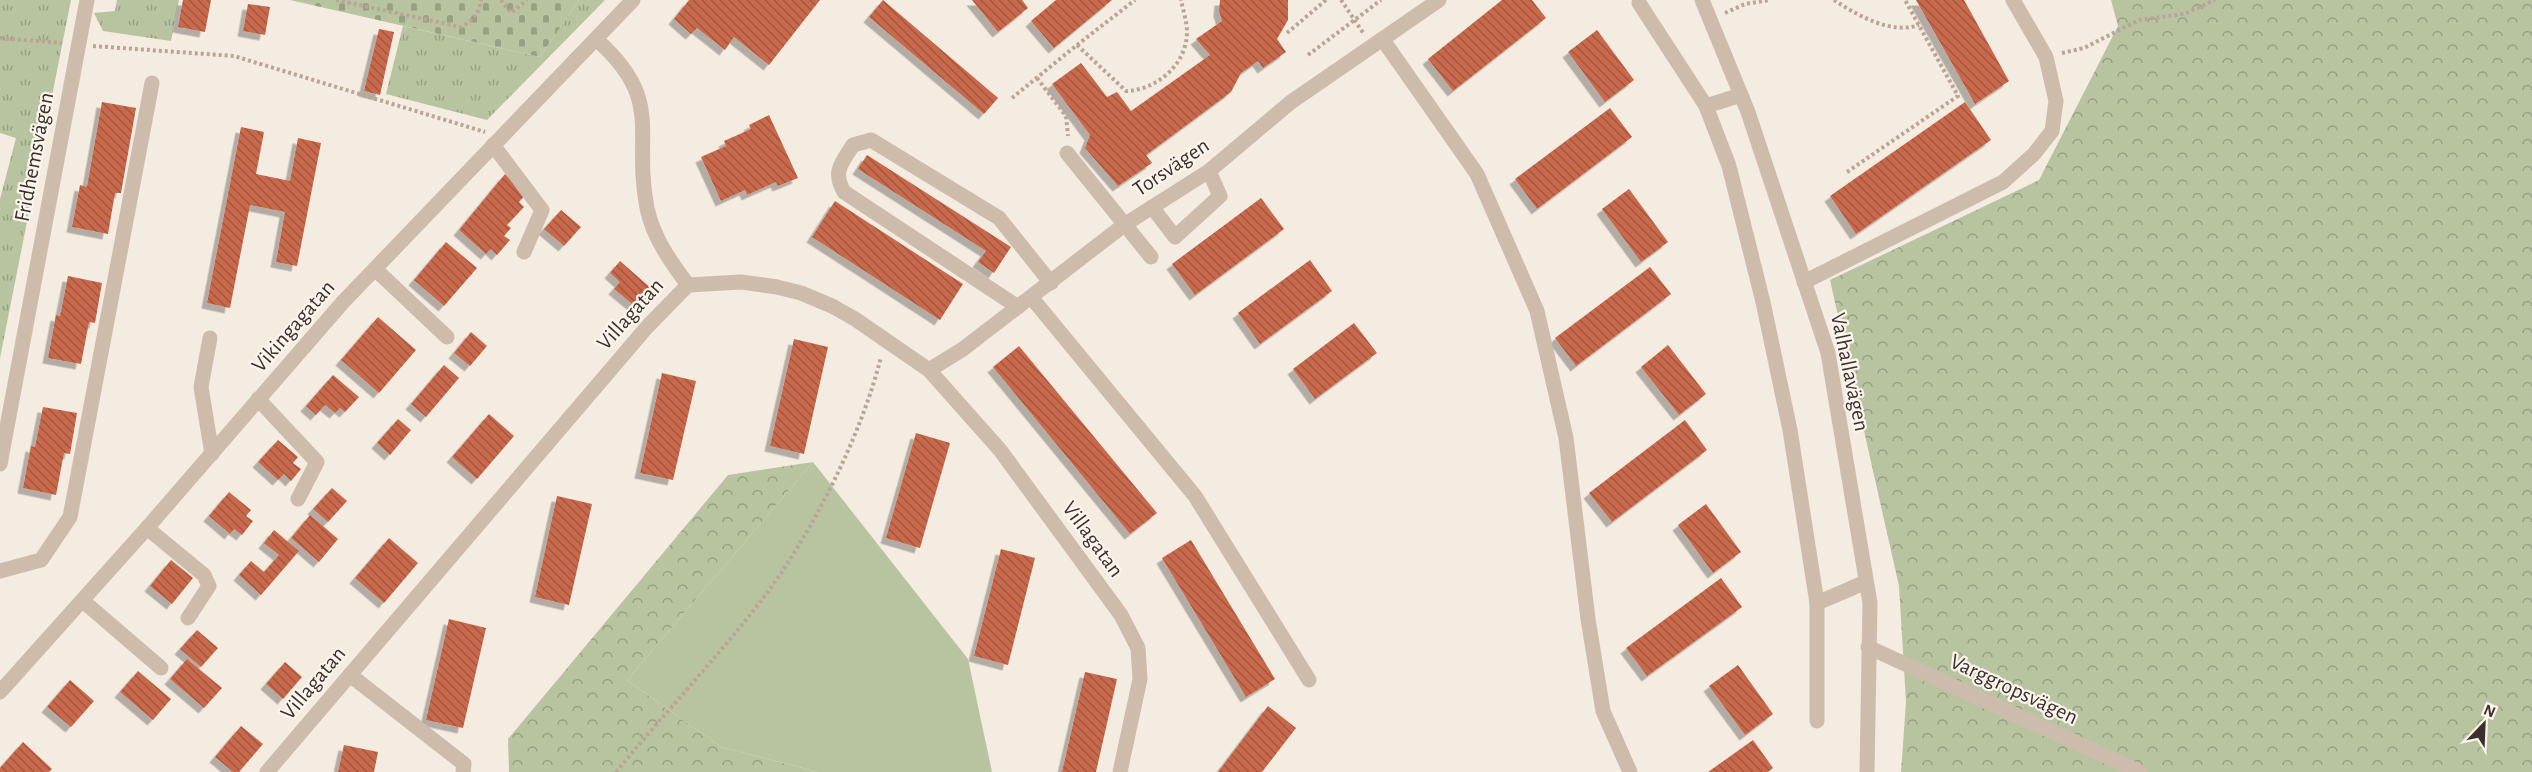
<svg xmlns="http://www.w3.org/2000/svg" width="2532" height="772" font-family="'Alegreya Sans',sans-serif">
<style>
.grass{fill:url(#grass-tufts)}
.forest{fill:url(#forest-crowns)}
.cemetery{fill:url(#cemetery-stones)}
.park{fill:#b8c4a0}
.building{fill:url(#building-back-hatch);filter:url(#shadow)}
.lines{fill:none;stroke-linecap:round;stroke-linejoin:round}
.path{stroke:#b9a596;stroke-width:4;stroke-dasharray:3 3;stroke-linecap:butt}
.minor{stroke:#cdbbac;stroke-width:15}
.labels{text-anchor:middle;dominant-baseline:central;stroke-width:4.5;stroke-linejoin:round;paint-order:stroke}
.street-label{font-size:22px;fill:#3b302b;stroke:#fbf5ee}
</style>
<defs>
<pattern id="grass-tufts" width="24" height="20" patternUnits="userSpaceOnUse" patternTransform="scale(1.5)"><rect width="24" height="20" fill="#b8c4a0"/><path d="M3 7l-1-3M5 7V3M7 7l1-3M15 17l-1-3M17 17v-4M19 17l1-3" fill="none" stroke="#97a083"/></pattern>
<pattern id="forest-crowns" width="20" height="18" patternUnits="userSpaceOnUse" patternTransform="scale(1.5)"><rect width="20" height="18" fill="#b8c4a0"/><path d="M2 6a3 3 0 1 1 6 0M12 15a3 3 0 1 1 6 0" fill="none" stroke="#97a083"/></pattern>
<pattern id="cemetery-stones" width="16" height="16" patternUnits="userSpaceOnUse" patternTransform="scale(1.5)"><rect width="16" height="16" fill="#b8c4a0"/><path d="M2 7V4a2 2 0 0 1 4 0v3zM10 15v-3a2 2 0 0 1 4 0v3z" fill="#97a083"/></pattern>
<pattern id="building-back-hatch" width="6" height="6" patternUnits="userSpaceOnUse" patternTransform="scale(1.5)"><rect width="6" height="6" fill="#c8694b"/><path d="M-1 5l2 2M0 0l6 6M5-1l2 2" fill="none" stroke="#a4573f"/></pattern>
<filter id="shadow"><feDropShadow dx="-5.5" dy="5.5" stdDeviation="0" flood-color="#0004"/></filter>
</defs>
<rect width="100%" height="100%" fill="#f4ebe1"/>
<g class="grass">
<polygon points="0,0 71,0 0,358 0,199 16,138 0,133"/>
<polygon points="117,0 179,0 171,41 103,31 94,13 115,11"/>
<polygon points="579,0 605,0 487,120 386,94 403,26 540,57"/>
</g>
<g class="forest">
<polygon points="2111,0 2532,0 2532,772 1901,772 1906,702 1899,586 1830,280 2039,180 2118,26"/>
<polygon points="813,462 627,680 721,747 818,772 509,772 508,739 728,475"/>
</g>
<polygon class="cemetery" points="290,0 579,0 540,57"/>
<polygon class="park" points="813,462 968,659 992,772 818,772 721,747 627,680"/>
<g class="building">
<polygon points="183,0 211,0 205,32 178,27"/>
<polygon points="689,0 820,0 769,65 734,37 725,50 697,28 691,34 674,19"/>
<polygon points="883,0 998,98 984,114 869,17"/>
<polygon points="972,0 1022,0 1028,8 998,32"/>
<polygon points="1056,0 1112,0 1054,48 1031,21"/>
<polygon points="1220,0 1288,0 1288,20 1277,39 1286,52 1263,68 1258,61 1241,73 1231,92 1146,155 1152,163 1118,186 1085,148 1090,135 1052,84 1081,63 1107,97 1117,92 1131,111 1210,55 1196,39 1222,21 1219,11"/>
<polygon points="1502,0 1532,0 1546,18 1453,91 1428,59"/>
<polygon points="1916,0 1964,0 2009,81 1975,104"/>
<polygon points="248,4 270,7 265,35 243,31"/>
<polygon points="379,29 394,32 380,95 364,91"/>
<polygon points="1597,30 1634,80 1605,102 1568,52"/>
<polygon points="102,102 136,108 121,193 115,193 108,234 72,227 80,185 87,187"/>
<polygon points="1965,102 1991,140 1856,234 1830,196"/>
<polygon points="1610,108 1632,137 1537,209 1515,179"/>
<polygon points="769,115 798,178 778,186 776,182 747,195 745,190 721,201 701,157 726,146 724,141 751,129 749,125"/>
<polygon points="241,127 264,132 256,174 290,181 298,138 321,143 297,266 276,262 285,212 250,205 230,308 207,303"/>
<polygon points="867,155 1011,247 994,273 978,262 986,251 858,169"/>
<polygon points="505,174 526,194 519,202 524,207 507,225 511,228 504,236 510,240 497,255 491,249 486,254 459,230"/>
<polygon points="1629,189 1668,242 1641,262 1602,209"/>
<polygon points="1261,198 1284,229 1195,295 1172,264"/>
<polygon points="835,201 963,284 940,320 812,237"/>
<polygon points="561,210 581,227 564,246 544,229"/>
<polygon points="446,242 477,268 444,306 414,280"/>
<polygon points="1310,260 1332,291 1260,344 1238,313"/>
<polygon points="620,261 653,290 637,308 614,289 620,282 610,273"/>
<polygon points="1650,267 1671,294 1576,366 1555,338"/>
<polygon points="68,276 102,283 95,323 89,322 81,364 48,358 56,315 60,316"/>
<polygon points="378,317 416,350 379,393 341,360"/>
<polygon points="1354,323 1377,353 1315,399 1293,369"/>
<polygon points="471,332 487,346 470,366 454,353"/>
<polygon points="794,339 828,347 804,454 770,446"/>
<polygon points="1668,345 1706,394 1679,415 1641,367"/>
<polygon points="1019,346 1157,513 1130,534 993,367"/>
<polygon points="444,365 459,378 426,417 411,404"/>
<polygon points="662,373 696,381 673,480 640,473"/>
<polygon points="333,375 359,397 345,412 340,408 335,413 325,405 316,415 306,406"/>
<polygon points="43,407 77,413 70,454 64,453 56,495 23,488 31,446 35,447"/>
<polygon points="489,414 514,436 477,479 452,457"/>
<polygon points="398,419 411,430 390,455 377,443"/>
<polygon points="1685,420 1707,450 1612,522 1589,493"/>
<polygon points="916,433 950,443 920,548 886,538"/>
<polygon points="278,440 298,457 293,463 301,469 291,481 284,474 278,480 258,462"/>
<polygon points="332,488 347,501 328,522 313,509"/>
<polygon points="229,492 251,510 246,516 253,521 242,535 234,529 230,534 209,516"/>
<polygon points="557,496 592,504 569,605 535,597"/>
<polygon points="1706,504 1741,552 1713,573 1678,525"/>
<polygon points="310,515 338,539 319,562 291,538"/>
<polygon points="274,530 299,551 261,595 239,575 251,561 264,572 279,555 264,543"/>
<polygon points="389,538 418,563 384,603 355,578"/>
<polygon points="1191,540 1275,679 1246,697 1162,558"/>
<polygon points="1001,549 1035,558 1008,665 974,656"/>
<polygon points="171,560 193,578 172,604 150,586"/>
<polygon points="1721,578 1742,607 1647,676 1626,648"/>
<polygon points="449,619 486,628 463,728 426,720"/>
<polygon points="197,630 218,648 201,667 180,649"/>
<polygon points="187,659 222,688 204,708 170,679"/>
<polygon points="285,662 302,677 283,699 266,684"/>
<polygon points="1738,665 1773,714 1745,735 1709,686"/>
<polygon points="138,671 171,699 153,720 120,692"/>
<polygon points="1085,672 1117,679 1096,772 1062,772"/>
<polygon points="70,680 94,701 71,727 47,707"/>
<polygon points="1268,706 1296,728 1262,772 1218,772"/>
<polygon points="241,726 263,744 239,772 233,772 215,757"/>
<polygon points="1753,740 1773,768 1768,772 1708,772"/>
<polygon points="23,742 52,769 49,772 0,772 0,768"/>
<polygon points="344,745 378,752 374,772 338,772"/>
</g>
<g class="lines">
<g class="path">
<path d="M 336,0 L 461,27 C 473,20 479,14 481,0"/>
<polyline points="501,0 511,13 527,0"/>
<polyline points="1341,0 1364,34"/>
<path d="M 1834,0 C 1857,15 1891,35 1919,25"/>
<polyline points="1725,13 1745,4 1770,0"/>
<polyline points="1287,33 1326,0"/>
<polyline points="0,38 62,43"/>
<polyline points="1077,45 1135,0"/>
<polyline points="93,46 234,56 485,132"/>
<polyline points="2062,53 2084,48 2139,20 2184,14 2215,0"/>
<polyline points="1308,55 1381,0"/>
<polyline points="1037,78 1066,116 1068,136"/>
<path d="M 1012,98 L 1077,45 L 1126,91 C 1157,90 1187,64 1187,32 C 1187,22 1183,10 1181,0"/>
<polyline points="1847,172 1958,96 1905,0"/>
<path d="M 616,772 C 663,715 715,660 761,601 C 811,535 861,437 881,357"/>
</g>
<g class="minor">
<polyline points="1702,0 1748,112 1828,353 1870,603 1867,772"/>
<polyline points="1639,3 1706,106 1729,166 1763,302 1790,430 1817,603"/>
<path d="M 596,39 C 666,101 632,132 647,208 C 653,237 670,261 688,285"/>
<polyline points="1383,40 1477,174 1537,311 1566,438 1588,619 1603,711 1630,772"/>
<polyline points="1706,106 1741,95"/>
<polyline points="493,145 542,210 524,252"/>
<polyline points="1067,153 1151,257"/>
<polyline points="1152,207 1175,237 1220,196 1209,171"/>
<polyline points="375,269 447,337"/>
<polyline points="1804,282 2003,182 2034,154 2052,131 2056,101 2046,57 2013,0"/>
<polyline points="1031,297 1195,496 1309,680"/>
<path d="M 1018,307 L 844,192 C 832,171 842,163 853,145 L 871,140 L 999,218 L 1051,283"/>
<polyline points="210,338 201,387 212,454"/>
<polyline points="929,370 963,349 1124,225 1209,171 1291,102 1439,0"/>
<polyline points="258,399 317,462 298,499"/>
<polyline points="0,464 87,0"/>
<polyline points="147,528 204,575 209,586 188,618"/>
<polyline points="0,571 41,560 70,517 152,83"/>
<polyline points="83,601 161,668"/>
<polyline points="1868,647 2140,772"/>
<polyline points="350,675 464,764 463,772"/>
<polyline points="0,692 147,528 343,302 633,0"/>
<polyline points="1817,721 1817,603 1866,582"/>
<polyline points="267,772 647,327 688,285 741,282 777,287 801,293 832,306 855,319 929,370 1000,450 1121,615 1138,648 1140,679 1120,772"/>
</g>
</g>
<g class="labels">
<g class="street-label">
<text transform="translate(34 157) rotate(-79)">Fridhemsvägen</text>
<text transform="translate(1171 167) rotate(-34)">Torsvägen</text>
<text transform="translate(630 314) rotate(-48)">Villagatan</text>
<text transform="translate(293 326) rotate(-49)">Vikingagatan</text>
<text transform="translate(1850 372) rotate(78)">Valhallavägen</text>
<text transform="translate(1093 539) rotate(54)">Villagatan</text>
<text transform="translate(313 683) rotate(-50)">Villagatan</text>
<text transform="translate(2014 689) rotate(25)">Varggropsvägen</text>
</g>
</g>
<g transform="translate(2484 724) rotate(23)" stroke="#fbf5ee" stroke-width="4.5" paint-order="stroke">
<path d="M0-4.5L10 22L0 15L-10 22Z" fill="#3b302b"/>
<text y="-9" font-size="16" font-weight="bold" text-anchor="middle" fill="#3b302b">N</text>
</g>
</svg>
